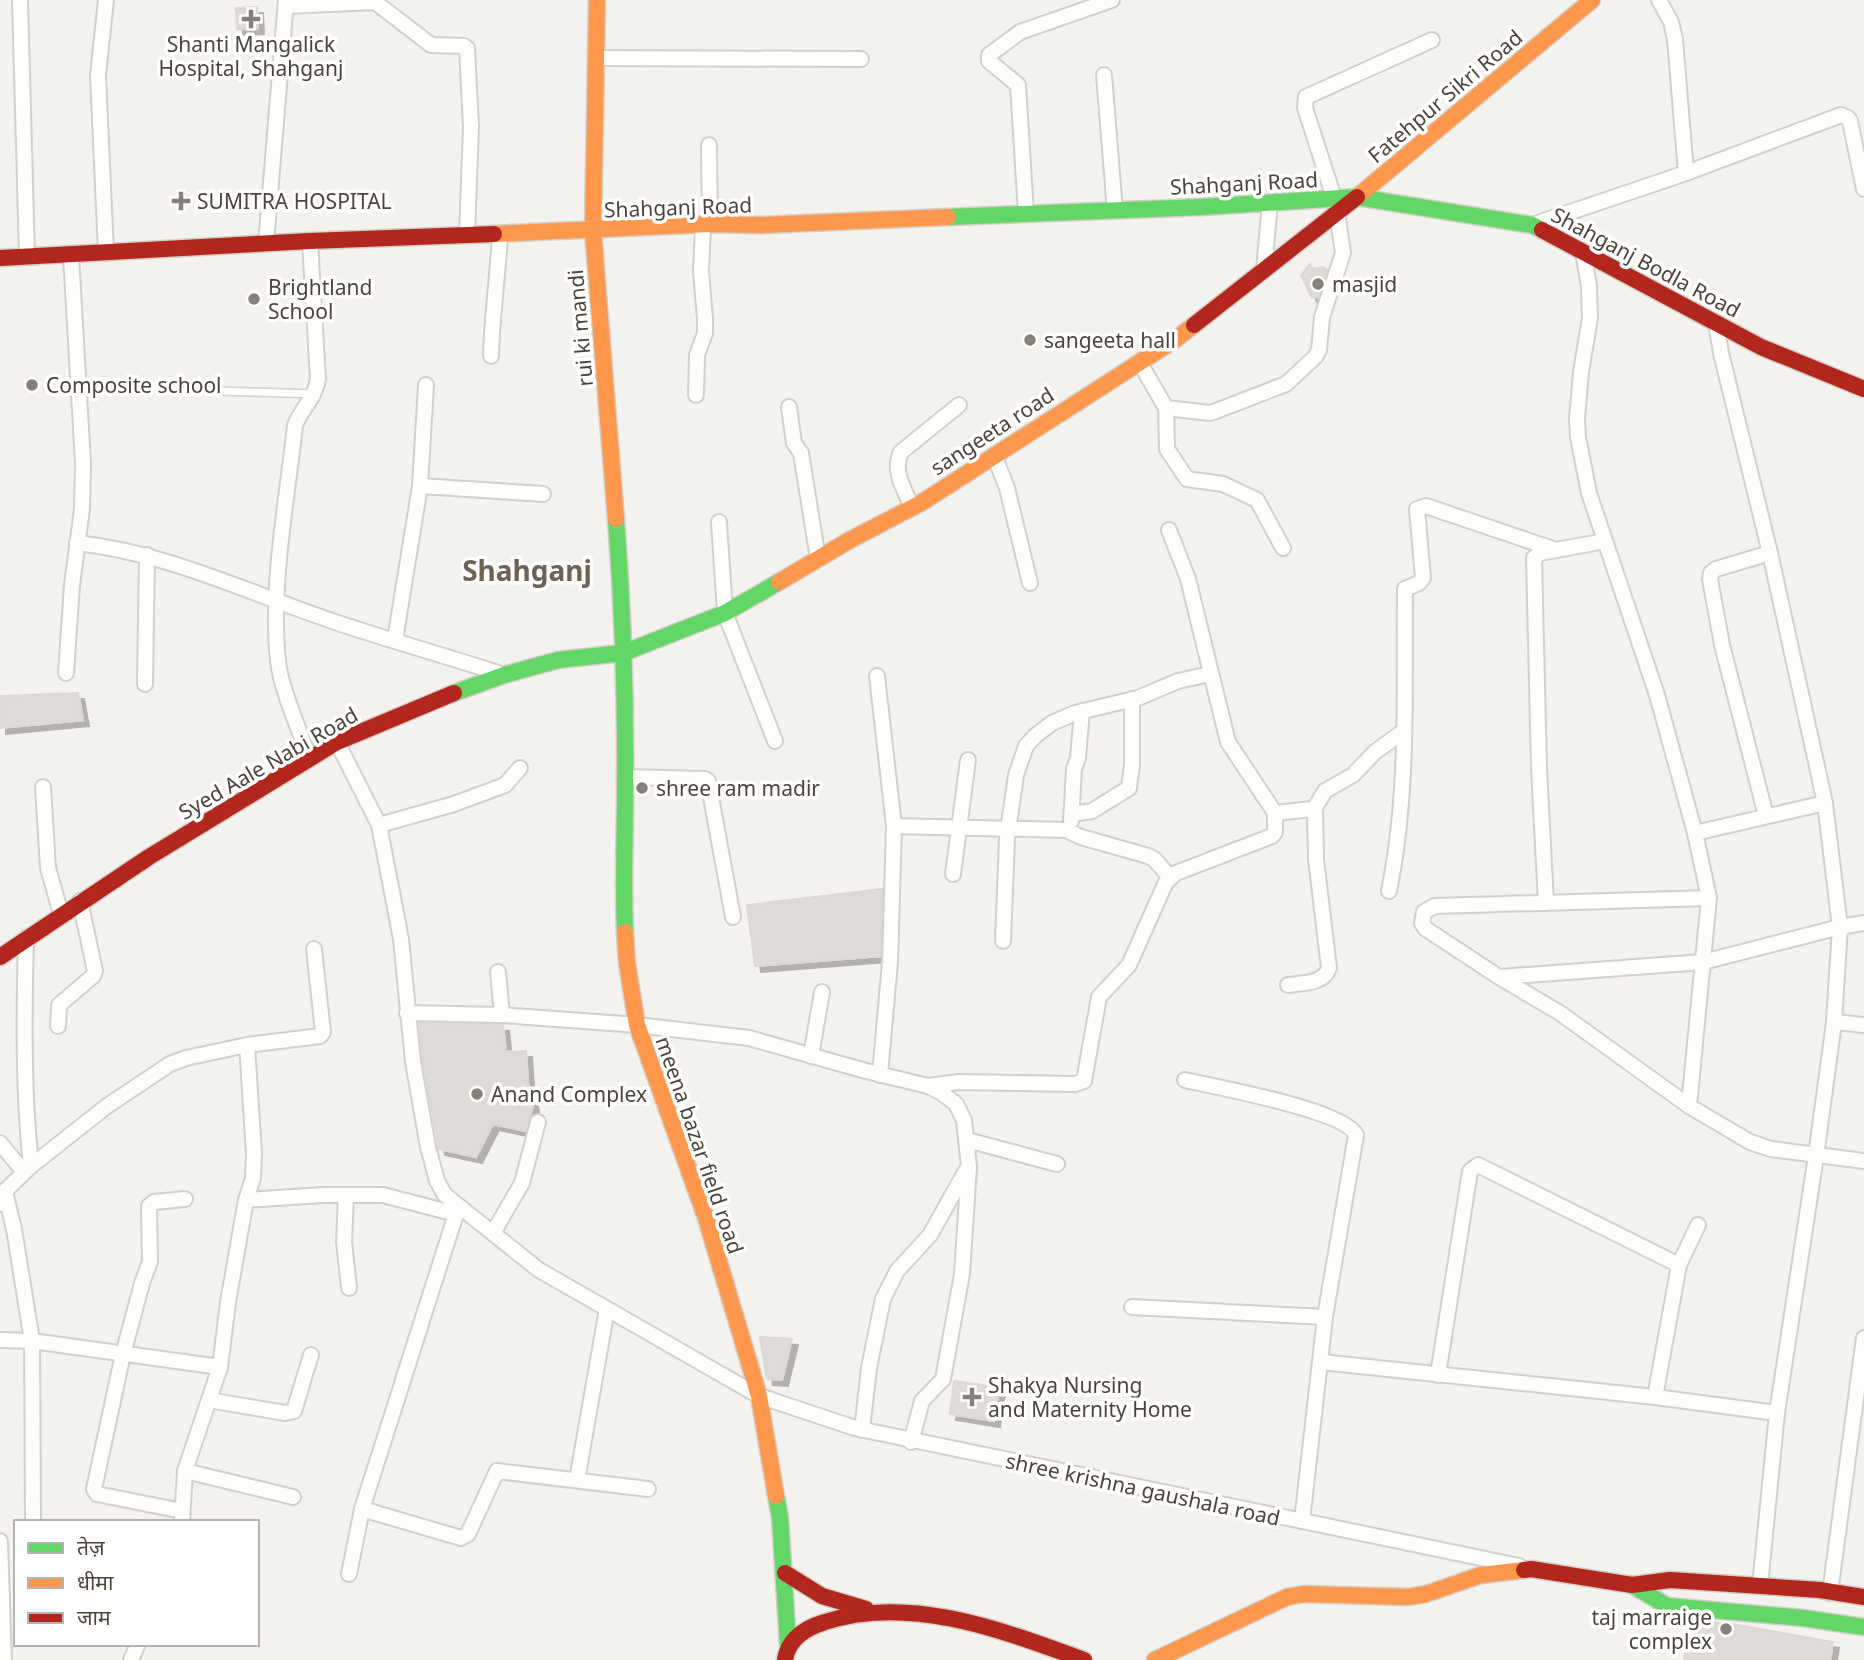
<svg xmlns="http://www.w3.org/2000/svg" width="1864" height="1660" font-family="'Noto Sans','Noto Sans Devanagari',sans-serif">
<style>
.building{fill:#dedbd6;stroke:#dcd9d4;stroke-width:2;filter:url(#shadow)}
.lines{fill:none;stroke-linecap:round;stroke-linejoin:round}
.lane-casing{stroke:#d2d0cb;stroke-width:10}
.street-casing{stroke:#d2d0cb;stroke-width:18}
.fast-casing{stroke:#d3cfc5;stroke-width:19}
.slow-casing{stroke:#d3cfc5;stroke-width:19}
.jam-casing{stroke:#d3cfc5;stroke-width:19}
.lane{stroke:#fdfdfc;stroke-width:7}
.street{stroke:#fdfdfc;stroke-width:14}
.fast{stroke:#63d668;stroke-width:16}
.slow{stroke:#ff974d;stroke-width:16}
.jam{stroke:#b3261e;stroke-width:16}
.poi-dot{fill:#868178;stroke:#fff;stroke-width:2.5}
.labels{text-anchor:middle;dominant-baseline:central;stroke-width:7;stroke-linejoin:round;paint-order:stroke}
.poi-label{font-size:21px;fill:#4b4439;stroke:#fff;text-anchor:start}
.street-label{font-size:21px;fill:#4b4439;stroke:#fff}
.district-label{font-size:28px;font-weight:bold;fill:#6e6250;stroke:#fff}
</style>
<defs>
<filter id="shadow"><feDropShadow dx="6" dy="6" stdDeviation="0" flood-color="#0004"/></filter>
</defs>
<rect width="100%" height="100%" fill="#f4f2ee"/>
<g class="building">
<polygon points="257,7 258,28 237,29 236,8"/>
<polygon points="1310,264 1313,269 1324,267 1327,270 1319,297 1312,298 1301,275"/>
<polygon points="78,693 83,720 0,728 0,696"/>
<polygon points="883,889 881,956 755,966 747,905"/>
<polygon points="419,1023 503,1025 506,1052 526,1051 528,1082 533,1105 526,1131 493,1124 476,1157 439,1149 423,1061"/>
<polygon points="760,1337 792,1339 782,1380 767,1379"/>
<polygon points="954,1381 999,1387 994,1421 950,1414"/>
<polygon points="1691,1620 1738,1625 1833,1642 1830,1660 1684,1660"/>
</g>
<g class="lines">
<defs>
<polyline id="lane" points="220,391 315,394"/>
<g id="street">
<polyline points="20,0 27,257"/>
<polyline points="1659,0 1671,22 1675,39 1686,173"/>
<polyline points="286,6 375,2 431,45 464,46 467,48 471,127 467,235"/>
<polyline points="598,58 861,59"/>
<polyline points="1104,75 1115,211"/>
<polyline points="709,145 710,224"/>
<polyline points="1334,198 1305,108 1306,97 1432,40"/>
<polyline points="1026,214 1018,85 989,61 989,55 1020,32 1112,0"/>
<polyline points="1532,225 1686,173 1841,115 1848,118 1850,121 1864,189"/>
<polyline points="266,243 286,0"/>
<polyline points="1583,252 1589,286 1590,318 1581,372 1577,419 1578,437 1589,493 1657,695 1695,833 1709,898 1689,1106"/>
<polyline points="106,253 98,75 106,0"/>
<polyline points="1264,270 1270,202"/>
<polyline points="1716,323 1721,353 1770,553 1825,803 1840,927 1834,1022 1816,1156 1777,1413 1760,1586"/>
<path d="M 491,356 C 492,315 498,275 500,234"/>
<polyline points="1140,363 1166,408 1210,413 1216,411 1286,384 1315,357 1319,350 1322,317 1343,253 1337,212"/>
<polyline points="696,395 697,355 705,333 705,319 701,271 703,225"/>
<polyline points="789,407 794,443 801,453 818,559"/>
<polyline points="1166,408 1167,449 1187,479 1223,484 1257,500 1283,548"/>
<polyline points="994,455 1007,488 1030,583"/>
<polyline points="420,486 543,494"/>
<path d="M 912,507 C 904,489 892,471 901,452 L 959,405"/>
<polyline points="719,522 725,613 775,741"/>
<path d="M 1169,530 L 1188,579 L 1228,742 L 1275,813 L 1312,809 L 1315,812 L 1316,859 L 1329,968 C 1324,984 1302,983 1288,985"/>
<path d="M 77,543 C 170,553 253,595 341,624 C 395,642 450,657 504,675"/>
<polyline points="395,640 420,486 426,385"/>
<polyline points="66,673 72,585 82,509 83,463 71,255"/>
<polyline points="877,676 894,826 890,962 880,1075"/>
<polyline points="145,684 147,555"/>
<polyline points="337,742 379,825 401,939 413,1062 428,1147 437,1181 445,1195 539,1270 759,1396 855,1428 1519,1566"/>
<path d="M 309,759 C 300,730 281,690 278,661 C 270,585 287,502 295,425 C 302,408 315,398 318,379 L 310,241"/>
<polyline points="625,777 705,779 708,781 733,917"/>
<polyline points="43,787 48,868 61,914"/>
<polyline points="1314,809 1325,791 1353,775 1375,752 1404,731"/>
<polyline points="1072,814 1092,811 1129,788 1132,765 1132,699"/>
<polyline points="1766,816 1722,645 1710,579 1711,573 1716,569 1770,553"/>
<polyline points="1071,821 1074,769 1078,758 1082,711"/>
<polyline points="379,825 454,804 505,785 520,768"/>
<polyline points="894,826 1066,830 1081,837 1148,856 1154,859 1170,877"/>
<polyline points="1695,833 1825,803"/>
<polyline points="953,874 968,760"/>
<path d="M 1389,891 C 1409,793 1404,690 1405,589 L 1419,583 L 1423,578 L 1417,509 L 1426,506 L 1556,550"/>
<polyline points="1709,898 1435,906 1424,912 1422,923 1426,929 1499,977 1560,1013 1689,1106 1750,1142 1771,1149 1864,1161"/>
<polyline points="1546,903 1539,768 1534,558 1540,553 1605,541"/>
<path d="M 26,938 C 24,1014 23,1091 31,1166"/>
<polyline points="1003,941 1007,838 1016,775 1026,746 1035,736 1052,723 1075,713 1138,698 1178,681 1210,674"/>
<polyline points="498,972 502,1015"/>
<polyline points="1500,977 1703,962 1840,927 1864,923"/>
<polyline points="407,1013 502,1015 637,1025 749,1038 866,1071 928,1086 942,1093 956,1104 964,1120 969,1167 962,1274 943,1379 922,1401 911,1442"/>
<polyline points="1834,1022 1864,1025"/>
<polyline points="58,1026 59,1005 93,976 95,971 80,901"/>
<polyline points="811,1056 822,992"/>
<path d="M 1185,1080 C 1215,1087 1345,1110 1356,1135 L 1325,1317 L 1302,1521"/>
<polyline points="928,1086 959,1082 1075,1084 1084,1081 1099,997 1129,965 1166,882 1176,873 1272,836 1275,832 1275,813"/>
<polyline points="967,1140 1057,1164"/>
<polyline points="0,1143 24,1172"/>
<polyline points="5,1192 14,1229 32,1341 220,1367"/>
<polyline points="346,1195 344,1242 349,1288"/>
<polyline points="246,1200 323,1195 383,1195 456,1214"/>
<polyline points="0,1204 5,1191 31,1166 107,1106 170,1064 186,1058 247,1045 320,1036 323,1032 314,949"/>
<polyline points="493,1233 522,1183 538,1122"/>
<polyline points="1679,1265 1698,1225"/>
<polyline points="1132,1307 1325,1317"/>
<polyline points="0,1340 32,1341 33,1522"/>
<polyline points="1321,1362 1655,1397 1777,1413"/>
<polyline points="1438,1375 1470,1171 1478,1165 1679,1265 1655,1397"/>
<polyline points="209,1400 285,1413 294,1411 311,1355"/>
<polyline points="862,1430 869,1368 883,1299 897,1271 930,1235 967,1169"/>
<polyline points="185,1471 293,1497"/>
<polyline points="577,1480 607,1309"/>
<polyline points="362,1509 461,1538 468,1534 497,1471 648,1489"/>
<polyline points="182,1511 97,1494 94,1489 123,1354 143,1280 150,1262 149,1206 154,1202 185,1199"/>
<polyline points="182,1522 185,1471 220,1367 228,1302 246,1200 253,1178 254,1153 247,1045"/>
<polyline points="0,1541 4,1660"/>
<polyline points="349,1574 362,1509 456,1214 461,1208"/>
<polyline points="1830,1593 1864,1338"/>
<polyline points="131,1660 138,1644"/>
</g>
<g id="fast">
<polyline points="948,217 1202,207 1357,197 1532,225 1542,230"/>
<path d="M 616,519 C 623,610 626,702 625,793 C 625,840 623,886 625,932"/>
<polyline points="454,693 504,675 558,660 623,653 725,613 779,582"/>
<polyline points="776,1496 780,1517 788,1645"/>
<polyline points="1632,1585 1667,1606 1803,1618 1864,1627"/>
</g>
<g id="slow">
<polyline points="597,0 593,231 616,519"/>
<polyline points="1357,197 1592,0"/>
<polyline points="494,234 710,224 761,225 948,217"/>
<polyline points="779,582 850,540 921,503 1176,339 1194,325"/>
<polyline points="625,932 627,963 637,1025 706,1218 759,1396 776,1496"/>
<polyline points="1155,1660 1287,1597 1304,1594 1408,1597 1426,1594 1481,1575 1524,1570"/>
</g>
<g id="jam">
<polyline points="1542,230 1761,347 1864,389"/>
<polyline points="0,258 310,241 494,234"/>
<polyline points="1194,325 1357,197"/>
<polyline points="0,957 149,857 337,742 454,693"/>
<polyline points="1524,1570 1531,1569 1632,1585 1670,1580 1820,1590 1864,1597"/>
<polyline points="785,1573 822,1596 866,1609"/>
<path d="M 785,1660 C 788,1639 805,1628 825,1622 C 910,1594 1004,1631 1084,1660"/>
</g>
</defs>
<use href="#lane" class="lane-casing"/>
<use href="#street" class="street-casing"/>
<use href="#fast" class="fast-casing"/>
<use href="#slow" class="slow-casing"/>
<use href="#jam" class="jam-casing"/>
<use href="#lane" class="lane"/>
<use href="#street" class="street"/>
<use href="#fast" class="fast"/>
<use href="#slow" class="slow"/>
<use href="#jam" class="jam"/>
</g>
<g class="poi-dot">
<path d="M247.5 8.5h7v7h7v7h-7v7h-7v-7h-7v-7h7z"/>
<path d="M177.5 190.5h7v7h7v7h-7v7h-7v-7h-7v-7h7z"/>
<circle cx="1318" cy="284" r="7"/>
<circle cx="254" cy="299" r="7"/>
<circle cx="1030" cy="340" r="7"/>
<circle cx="32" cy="385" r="7"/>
<circle cx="642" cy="788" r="7"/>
<circle cx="477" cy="1094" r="7"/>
<path d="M968.5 1386.5h7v7h7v7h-7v7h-7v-7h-7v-7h7z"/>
<circle cx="1726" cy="1629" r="7"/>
</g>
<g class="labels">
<g class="poi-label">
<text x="251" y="44" text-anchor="middle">Shanti Mangalick<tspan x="251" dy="24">Hospital, Shahganj</tspan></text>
<text x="197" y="201">SUMITRA HOSPITAL</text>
<text x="1332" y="284">masjid</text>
<text x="268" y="287">Brightland<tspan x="268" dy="24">School</tspan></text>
<text x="1044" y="340">sangeeta hall</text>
<text x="46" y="385">Composite school</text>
<text x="656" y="788">shree ram madir</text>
<text x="491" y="1094">Anand Complex</text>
<text x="988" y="1385">Shakya Nursing<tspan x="988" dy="24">and Maternity Home</tspan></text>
<text x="1712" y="1617" text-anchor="end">taj marraige<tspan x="1712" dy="24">complex</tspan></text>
</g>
<g class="street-label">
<text transform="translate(1445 96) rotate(-40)">Fatehpur Sikri Road</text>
<text transform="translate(1244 183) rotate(-3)">Shahganj Road</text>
<text transform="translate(678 207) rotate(-2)">Shahganj Road</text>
<text transform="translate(1646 262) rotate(28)">Shahganj Bodla Road</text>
<text transform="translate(580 328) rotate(-95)">rui ki mandi</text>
<text transform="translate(992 431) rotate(-33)">sangeeta road</text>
<text transform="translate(268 763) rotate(-30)">Syed Aale Nabi Road</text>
<text transform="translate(700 1145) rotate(71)">meena bazar field road</text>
<text transform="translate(1143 1489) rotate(12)">shree krishna gaushala road</text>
</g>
<g class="district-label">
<text x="527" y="570">Shahganj</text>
</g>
</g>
<rect x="14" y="1520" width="245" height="126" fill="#ffffff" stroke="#b7b4b0" stroke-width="2"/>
<rect x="28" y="1543" width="35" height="10" fill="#63d668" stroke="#b7b4b0" stroke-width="2"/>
<text x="77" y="1555" font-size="21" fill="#4b4439">तेज़</text>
<rect x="28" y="1578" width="35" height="10" fill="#ff974d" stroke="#b7b4b0" stroke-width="2"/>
<text x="77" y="1590" font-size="21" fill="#4b4439">धीमा</text>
<rect x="28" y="1613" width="35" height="10" fill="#b3261e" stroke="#b7b4b0" stroke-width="2"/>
<text x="77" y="1625" font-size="21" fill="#4b4439">जाम</text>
</svg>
